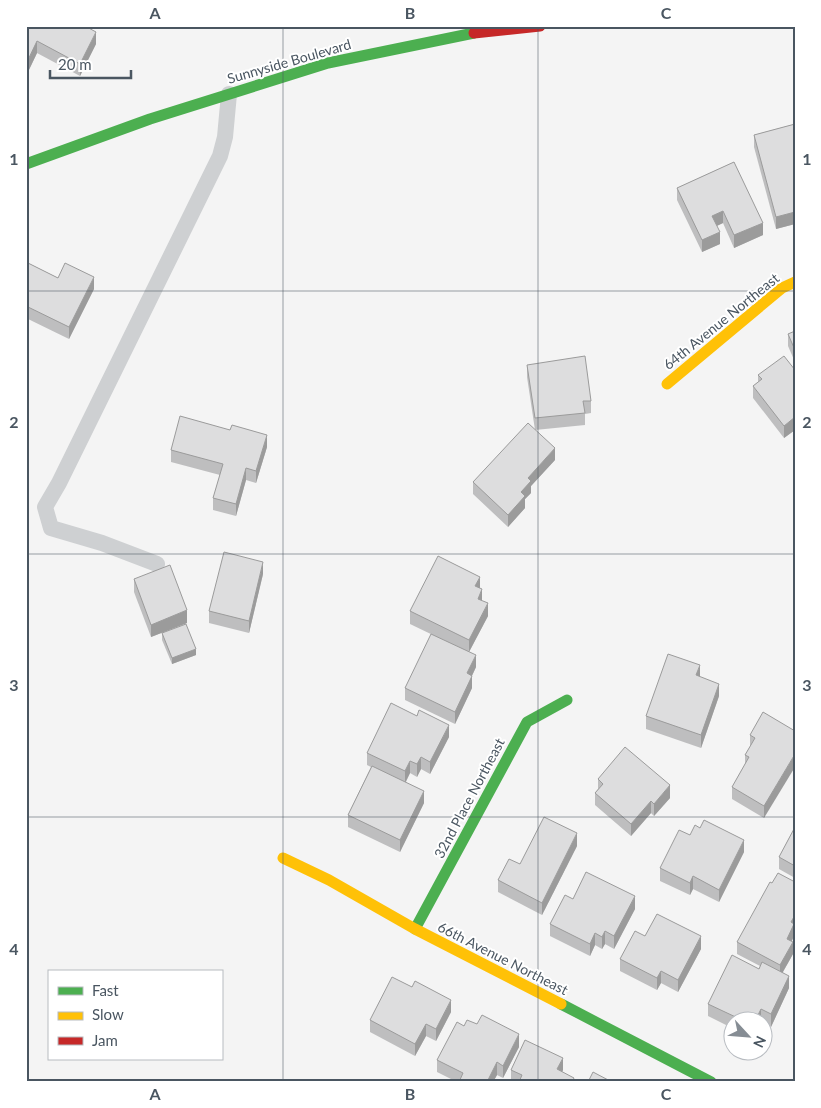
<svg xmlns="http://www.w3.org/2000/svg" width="821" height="1108" font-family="Lato,sans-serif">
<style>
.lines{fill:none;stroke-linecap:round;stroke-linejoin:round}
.lane{stroke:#ced0d2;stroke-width:16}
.fast{stroke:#4caf50;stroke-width:11}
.slow{stroke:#ffc107;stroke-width:11}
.jam{stroke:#c62828;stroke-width:11}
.wall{fill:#bebebf}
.shaded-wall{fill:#9b9b9b}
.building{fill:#ddddde;stroke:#9b9b9b}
.grid{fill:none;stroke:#4a5661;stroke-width:1;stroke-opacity:0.55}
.labels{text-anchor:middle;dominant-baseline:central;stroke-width:4;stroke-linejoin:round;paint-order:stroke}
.street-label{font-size:14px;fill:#4a5661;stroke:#fff}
.neatline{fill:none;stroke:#4a5661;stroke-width:2}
.grid-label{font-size:16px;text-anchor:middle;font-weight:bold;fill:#4a5661}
</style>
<rect width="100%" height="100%" fill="#f4f4f4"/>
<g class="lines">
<polyline class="lane" points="157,564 102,543 51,528 45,507 59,483 220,156 225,137 229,94"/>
<g class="fast">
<polyline points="26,164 150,119 328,63 474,33"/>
<polyline points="415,929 527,722 567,700"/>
<polyline points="561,1004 711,1082"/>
</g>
<g class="slow">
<polyline points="667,384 782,288 795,282"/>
<polyline points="283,858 329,880 415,929 561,1004"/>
</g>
<polyline class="jam" points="474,33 540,26"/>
</g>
<g class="wall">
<polygon points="26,26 96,44 80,76 37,53 27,74 26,73"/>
<polygon points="795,124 795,224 776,229 754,147 754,135"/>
<polygon points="734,162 763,235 734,248 723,223 717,226 720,244 702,252 677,200 677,188"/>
<polygon points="26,262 58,278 94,289 69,339 26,318"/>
<polygon points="795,331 795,362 788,346 788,334"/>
<polygon points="527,365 591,401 591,413 585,414 585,425 535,430 527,377"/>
<polygon points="795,370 795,430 784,438 753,398 753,386 758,382 758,375"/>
<polygon points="267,447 256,483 246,480 236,516 213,510 213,498 220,475 171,462 171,450"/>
<polygon points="555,460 531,486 531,493 525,499 525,508 508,527 473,494 473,482"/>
<polygon points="263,574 249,633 209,623 209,611"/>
<polygon points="134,579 187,623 151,637 134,592"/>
<polygon points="480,588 482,601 488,616 469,652 476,667 472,676 472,688 455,724 405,700 405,688 437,637 410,624 410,611"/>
<polygon points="162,633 196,655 172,664 162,640"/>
<polygon points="700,677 719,696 701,748 646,729 646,716"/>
<polygon points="795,731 764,818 732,799 732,787 745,764 745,755 750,747 750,735"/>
<polygon points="449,737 430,774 421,769 417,777 410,773 406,782 424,803 400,852 348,827 348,815 371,767 367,765 367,753"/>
<polygon points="598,779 670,798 654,816 651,813 631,836 595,805 595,793 598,789"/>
<polygon points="795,827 795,878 779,869 779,857"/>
<polygon points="690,835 744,852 719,902 693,889 690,895 660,881 660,868"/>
<polygon points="577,846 542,915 498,892 498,880 520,864"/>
<polygon points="795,882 795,927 794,936 792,941 793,954 783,972 789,988 771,1027 764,1023 764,1020 734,1020 734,1029 708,1016 708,1004 759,969 760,966 737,954 737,942 772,883"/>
<polygon points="573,899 635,909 614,949 605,944 602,949 595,945 590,956 550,936 550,924"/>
<polygon points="645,936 701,949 678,992 661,983 657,990 620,971 620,959"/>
<polygon points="451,1012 436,1041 426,1036 415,1056 370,1032 370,1020"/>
<polygon points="464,1026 519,1047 503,1078 497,1075 493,1082 457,1082 437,1072 437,1060"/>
<polygon points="511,1070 563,1070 562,1072 574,1082 511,1082"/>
</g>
<g class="shaded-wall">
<polygon points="96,32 96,44 80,76 80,64"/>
<polygon points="37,41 37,53 27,74 27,62"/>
<polygon points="723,211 723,223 712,228 712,216"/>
<polygon points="795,212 795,224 776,229 776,217"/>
<polygon points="763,223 763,235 734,248 734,235"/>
<polygon points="720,232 720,244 702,252 702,240"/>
<polygon points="94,277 94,289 69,339 69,327"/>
<polygon points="795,417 795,430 784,438 784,426"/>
<polygon points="267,435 267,447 256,483 256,471"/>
<polygon points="555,448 555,460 531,486 531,493 525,499 525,508 508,527 508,515 528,478"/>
<polygon points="246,468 246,480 236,516 236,504"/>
<polygon points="263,562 263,574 249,633 249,621"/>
<polygon points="480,577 480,589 475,586"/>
<polygon points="482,589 482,602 478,599"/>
<polygon points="488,603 488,616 469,652 469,640"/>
<polygon points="187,610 187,623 151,637 151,625"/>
<polygon points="196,649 196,655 172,664 172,658"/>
<polygon points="476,655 476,667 467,686 467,673"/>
<polygon points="700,665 700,677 696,675"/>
<polygon points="472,676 472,688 455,724 455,712"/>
<polygon points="719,684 719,696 701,748 701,735"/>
<polygon points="449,725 449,737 430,774 430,762"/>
<polygon points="795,754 795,767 764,818 764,806"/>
<polygon points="421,757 421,769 417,777 417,764"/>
<polygon points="410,761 410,773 405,783 405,771"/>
<polygon points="670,785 670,798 654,816 654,804"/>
<polygon points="424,791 424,803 400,852 400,840"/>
<polygon points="651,801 651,813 631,836 631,824"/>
<polygon points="577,833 577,846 542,915 542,903"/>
<polygon points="744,840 744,852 719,902 719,890"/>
<polygon points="693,876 693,889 690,895 690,883"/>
<polygon points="635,896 635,909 614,949 614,936"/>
<polygon points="795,915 794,936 787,951 787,939 791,922"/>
<polygon points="605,931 605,944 602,949 602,937"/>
<polygon points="595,933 595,945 590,956 590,944"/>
<polygon points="701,936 701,949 678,992 678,980"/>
<polygon points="793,942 793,954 780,977 780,965"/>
<polygon points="661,971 661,983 657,990 657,978"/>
<polygon points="789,976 789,988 771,1027 771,1014"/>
<polygon points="451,1000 451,1012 436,1041 436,1029"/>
<polygon points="761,1009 761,1020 757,1020 757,1017"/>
<polygon points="426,1024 426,1036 415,1056 415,1044"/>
<polygon points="519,1034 519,1047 503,1078 503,1066"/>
<polygon points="563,1058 563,1070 557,1082 557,1069"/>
<polygon points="497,1062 497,1075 493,1082 487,1082"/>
</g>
<g class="building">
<polygon points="26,26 85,26 96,32 80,64 37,41 27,62"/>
<polygon points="795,124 795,212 776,217 754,135"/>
<polygon points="734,162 763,223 734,235 723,211 712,216 720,232 702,240 677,188"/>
<polygon points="26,262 58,278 65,263 94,277 69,327 26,306"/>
<polygon points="795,331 795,350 788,334"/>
<polygon points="585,356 591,401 583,401 585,413 535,418 527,365"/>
<polygon points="784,356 795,370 795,417 784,426 753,386 762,379 758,375"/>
<polygon points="180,416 230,430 232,425 267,435 256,471 246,468 236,504 213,498 223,464 171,450"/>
<polygon points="528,423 555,448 528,478 531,481 521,492 525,496 508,515 473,482"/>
<polygon points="224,552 263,562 249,621 209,611"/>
<polygon points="438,556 480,577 475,586 482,589 478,599 488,603 469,640 410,611"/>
<polygon points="170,565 187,610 151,625 134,579"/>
<polygon points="186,624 196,649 172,658 162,633"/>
<polygon points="431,634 476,655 467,673 472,676 455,712 405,688"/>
<polygon points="668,654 700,665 696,675 719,684 701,735 646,716"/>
<polygon points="391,703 417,716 419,710 449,725 430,762 421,757 417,764 410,761 405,771 367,753"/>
<polygon points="763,712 795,731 795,754 764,806 732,787 749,757 745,755 755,738 750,735"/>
<polygon points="625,747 670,785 654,804 651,801 631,824 595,793 603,784 598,779"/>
<polygon points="372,766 424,791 400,840 348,815"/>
<polygon points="544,817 577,833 542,903 498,880 509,859 520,864"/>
<polygon points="704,820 744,840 719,890 693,876 690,883 660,868 679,830 690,835 695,825 700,828"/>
<polygon points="795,827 795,866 779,857"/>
<polygon points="586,872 635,896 614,936 605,931 602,937 595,933 590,944 550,924 565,895 573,899"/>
<polygon points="778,873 795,882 795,915 791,922 794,924 787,939 793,942 780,965 737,942 770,882 772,883"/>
<polygon points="657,914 701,936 678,980 661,971 657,978 620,959 635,931 645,936"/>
<polygon points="732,955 759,969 762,962 789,976 771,1014 761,1009 757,1017 751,1014 748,1020 742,1020 708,1004"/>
<polygon points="392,977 412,987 415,981 451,1000 436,1029 426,1024 415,1044 370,1020"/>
<polygon points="482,1015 519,1034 503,1066 497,1062 487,1082 459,1082 463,1073 437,1060 457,1022 464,1026 467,1020 477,1024"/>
<polygon points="525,1040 563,1058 557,1069 574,1078 572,1082 519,1082 522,1075 511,1070"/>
<polygon points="593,1072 612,1082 588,1082"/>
</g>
<path class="grid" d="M 283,26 L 283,1082M 538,26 L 538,1082M 26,291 L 795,291M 26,554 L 795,554M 26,817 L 795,817"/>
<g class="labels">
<g class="street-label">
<text transform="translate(289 61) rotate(-16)">Sunnyside Boulevard</text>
<text transform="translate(721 321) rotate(-39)">64th Avenue Northeast</text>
<text transform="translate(469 798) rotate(-62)">32nd Place Northeast</text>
<text transform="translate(503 958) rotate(27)">66th Avenue Northeast</text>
</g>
</g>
<rect width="821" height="1108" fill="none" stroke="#ffffff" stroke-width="55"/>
<rect x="48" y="970" width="175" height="90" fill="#ffffff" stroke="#b7bbc0"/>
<rect x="58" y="987" width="25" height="8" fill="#4caf50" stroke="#b7bbc0"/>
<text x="92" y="996" font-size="15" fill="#4a5661">Fast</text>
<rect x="58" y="1012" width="25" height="8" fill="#ffc107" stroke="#b7bbc0"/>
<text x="92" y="1020" font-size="15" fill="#4a5661">Slow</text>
<rect x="58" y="1037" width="25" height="8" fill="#c62828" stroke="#b7bbc0"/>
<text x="92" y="1046" font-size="15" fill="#4a5661">Jam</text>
<g transform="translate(748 1036) rotate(116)"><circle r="24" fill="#ffffff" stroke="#b7bbc0"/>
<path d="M0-4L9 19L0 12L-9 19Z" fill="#868d94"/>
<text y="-8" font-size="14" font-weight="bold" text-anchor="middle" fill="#4a5661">N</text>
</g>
<path d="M50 70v8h81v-8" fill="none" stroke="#4a5661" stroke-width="2.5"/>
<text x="58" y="70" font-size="15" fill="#4a5661" stroke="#ffffff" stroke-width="4" paint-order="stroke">20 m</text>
<rect x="28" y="28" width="766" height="1052" class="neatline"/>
<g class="grid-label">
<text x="155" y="19">A</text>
<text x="410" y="19">B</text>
<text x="666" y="19">C</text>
<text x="14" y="165">1</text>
<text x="807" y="165">1</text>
<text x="14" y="428">2</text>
<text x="807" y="428">2</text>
<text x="14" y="691">3</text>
<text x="807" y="691">3</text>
<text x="14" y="955">4</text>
<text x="807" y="955">4</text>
<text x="155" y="1100">A</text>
<text x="410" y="1100">B</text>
<text x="666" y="1100">C</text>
</g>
</svg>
